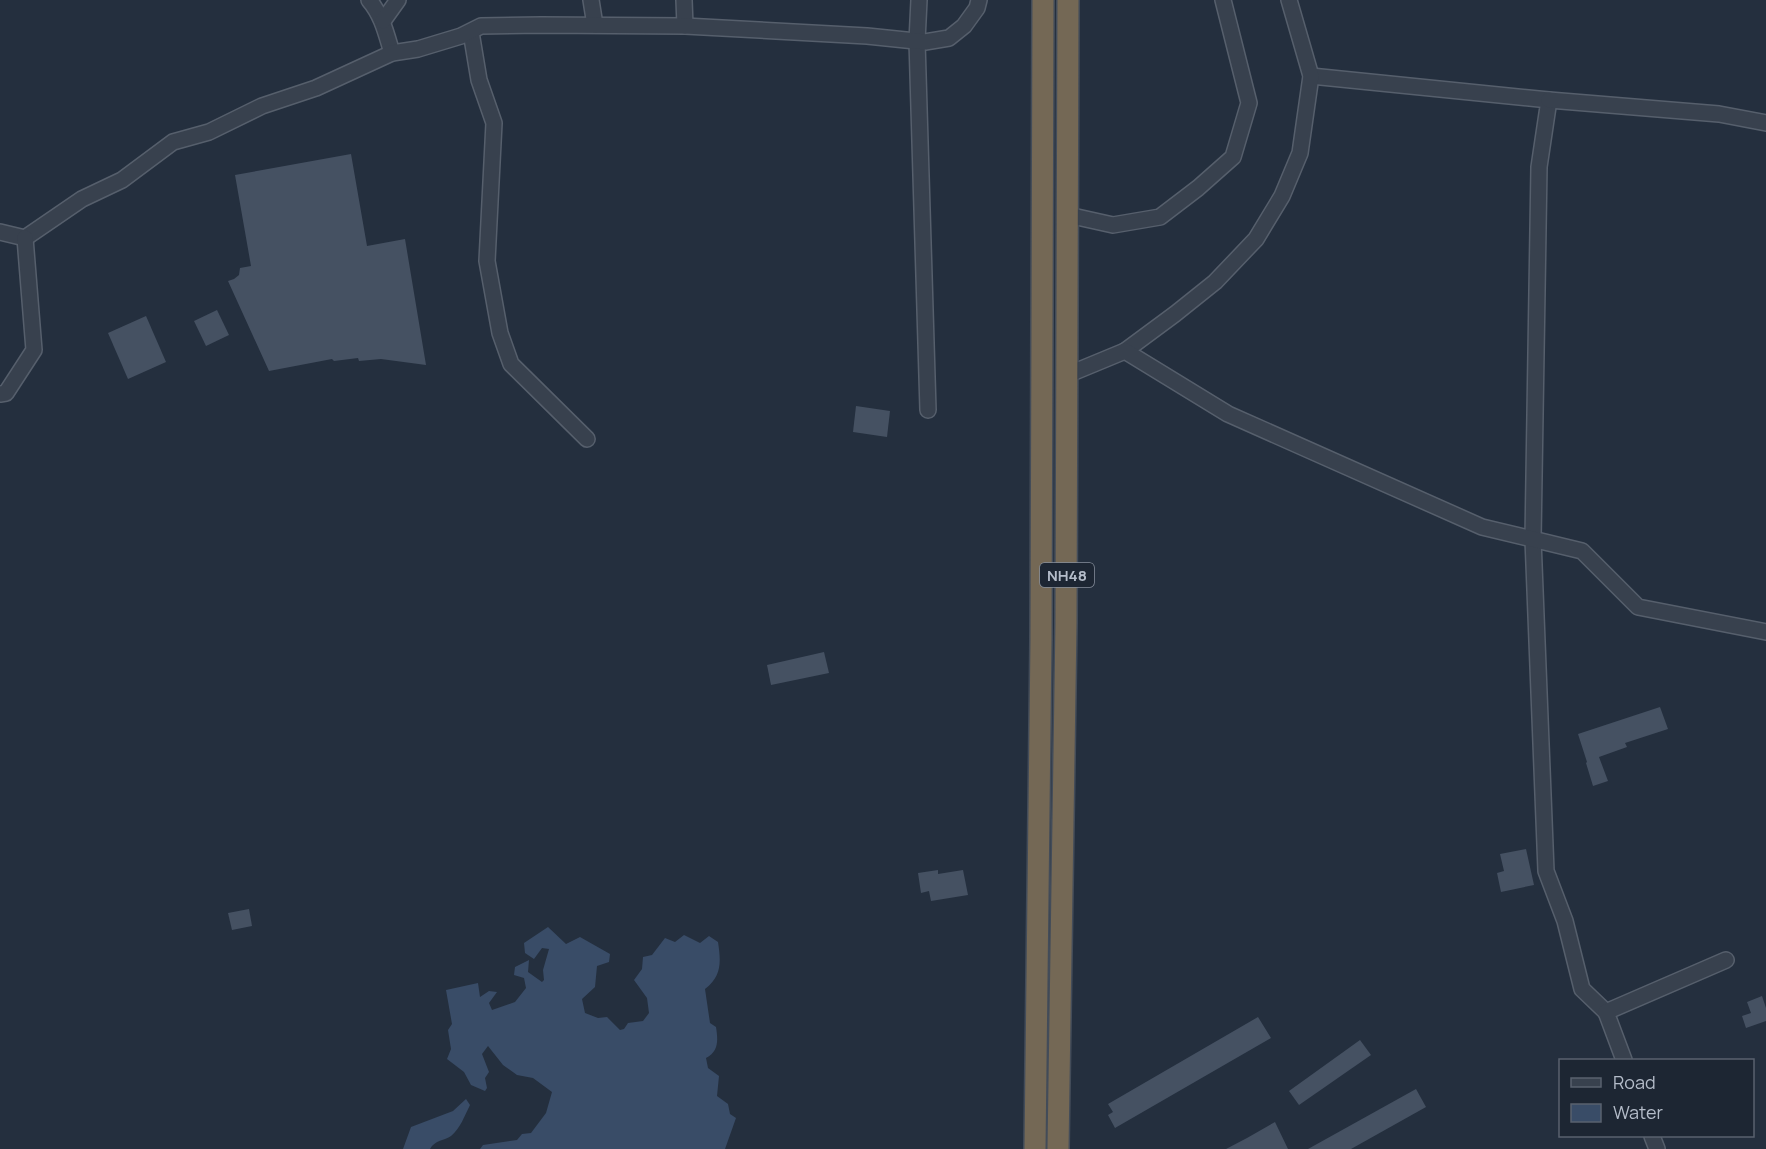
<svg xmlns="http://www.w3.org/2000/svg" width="1766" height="1149" font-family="Manrope,sans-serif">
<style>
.water{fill:#394c67}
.building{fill:#455162}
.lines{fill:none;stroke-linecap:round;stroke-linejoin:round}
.minor-casing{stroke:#565f6c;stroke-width:18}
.highway-casing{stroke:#434c59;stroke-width:24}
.minor{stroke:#38414e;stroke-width:15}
.highway{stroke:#746855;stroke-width:21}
.labels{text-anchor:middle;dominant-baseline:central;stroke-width:6;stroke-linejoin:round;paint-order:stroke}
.shield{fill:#1d2633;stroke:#878f9c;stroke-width:1.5}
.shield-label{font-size:15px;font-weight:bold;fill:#b4bcc9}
</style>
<rect width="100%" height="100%" fill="#242f3e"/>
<g class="water">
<path d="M 548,927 L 566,944 L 580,937 L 610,954 L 609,962 L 597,966 L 595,987 L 582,999 L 585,1013 L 598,1018 L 607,1017 L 620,1030 L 624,1029 L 628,1023 L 643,1021 L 649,1013 L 647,998 L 634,980 L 642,969 L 643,957 L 652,955 L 665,938 L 675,942 L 684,935 L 700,943 L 709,936 L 718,942 C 721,962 722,976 705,989 L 710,1023 L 716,1027 C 718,1040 719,1051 706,1058 L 708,1068 L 719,1076 L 717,1096 L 728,1104 L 730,1114 L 736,1118 L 725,1149 L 480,1149 L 483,1145 L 517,1140 L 522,1134 L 531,1133 L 546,1113 L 552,1092 L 533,1078 L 517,1075 L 503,1065 L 488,1046 L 482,1054 L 489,1072 L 485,1078 L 487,1088 L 485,1091 L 471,1085 L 464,1072 L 447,1059 L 451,1049 L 448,1030 L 452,1024 L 446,990 L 478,983 L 480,997 L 489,991 L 497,992 L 489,1003 L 492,1010 L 515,1002 L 526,988 L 524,978 L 514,975 L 515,967 L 529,960 L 528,972 L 542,982 L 544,980 L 543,970 L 549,949 L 542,948 L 534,959 L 525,953 L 524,943 Z"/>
<path d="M 466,1099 L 470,1105 C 465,1115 460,1129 451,1136 C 443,1141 435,1140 430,1149 L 403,1149 L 411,1127 L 453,1111 Z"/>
</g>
<g class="building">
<polygon points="351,154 367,246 405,239 426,365 381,359 359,361 358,358 334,361 332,359 269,371 228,281 234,279 239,275 240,268 251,266 235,175"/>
<polygon points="217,310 229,335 206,346 194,321"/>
<polygon points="146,316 166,362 128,379 108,333"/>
<polygon points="856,406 890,411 887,437 853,432"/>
<polygon points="824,652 829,673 771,685 767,665"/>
<polygon points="1660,707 1668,729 1625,743 1627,747 1599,757 1608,781 1593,786 1586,763 1587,762 1578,734"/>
<polygon points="1526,849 1534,885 1501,892 1497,873 1504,871 1500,854"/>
<polygon points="938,870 938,874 963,870 968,895 931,901 929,891 921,893 918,873"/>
<polygon points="249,909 252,926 232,930 228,913"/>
<polygon points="1762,996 1766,1008 1766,1021 1746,1028 1742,1016 1751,1013 1747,1002"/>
<polygon points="1258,1017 1271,1038 1115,1128 1108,1115 1113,1112 1108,1104"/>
<polygon points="1360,1040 1371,1055 1299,1105 1289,1091"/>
<polygon points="1416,1089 1426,1107 1351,1149 1308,1149"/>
<polygon points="1275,1122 1288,1149 1226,1149 1247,1138"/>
</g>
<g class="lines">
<defs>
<g id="minor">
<path d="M 369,0 C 382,15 386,33 392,53"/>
<polyline points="591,0 595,25"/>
<polyline points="684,0 685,26"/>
<polyline points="919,0 917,41 928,410"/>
<polyline points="383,21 398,0"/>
<polyline points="471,32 479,80 494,123 487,261 500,333 511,364 587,439"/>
<polyline points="1311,76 1549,100 1539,167 1533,539 1546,871 1565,921 1582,989 1606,1012"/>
<polyline points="1549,100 1719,114 1766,123"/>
<polyline points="1068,215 1113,225 1160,217 1198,188 1233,157 1249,103 1223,0"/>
<polyline points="0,232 25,238"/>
<polyline points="25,238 82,199 122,180 173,142 209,132 262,106 316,88 392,53 418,49 461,36 481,26 541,25 685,26 867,36 925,42 949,38 964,26 977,8 979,0"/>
<polyline points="1125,351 1175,314 1215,282 1256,239 1282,196 1300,153 1311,76 1289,0"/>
<polyline points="1067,375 1125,351 1228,414 1482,527 1582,551 1638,607 1766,632"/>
<polyline points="0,394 6,393 34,350 25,238"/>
<polyline points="1624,1060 1606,1012 1726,960"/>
<polyline points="1652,1136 1657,1149"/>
</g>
<g id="highway">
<polyline points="1035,1149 1041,640 1043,0"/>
<polyline points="1058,1149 1066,623 1068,0"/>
</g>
</defs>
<use href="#minor" class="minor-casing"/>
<use href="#highway" class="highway-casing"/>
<use href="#minor" class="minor"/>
<use href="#highway" class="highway"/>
</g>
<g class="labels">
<rect class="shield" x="1040" y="563" width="54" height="24" rx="4.5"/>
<g class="shield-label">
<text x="1067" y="575">NH48</text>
</g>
</g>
<rect x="1559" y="1059" width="195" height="78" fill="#1d2633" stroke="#59626f" stroke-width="1.5"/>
<rect x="1571" y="1078" width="30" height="9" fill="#38414e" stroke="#59626f" stroke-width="1.5"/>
<text x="1613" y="1089" font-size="18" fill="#b4bcc9">Road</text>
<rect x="1571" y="1104" width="30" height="18" fill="#394c67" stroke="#59626f" stroke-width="1.5"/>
<text x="1613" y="1119" font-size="18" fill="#b4bcc9">Water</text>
</svg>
